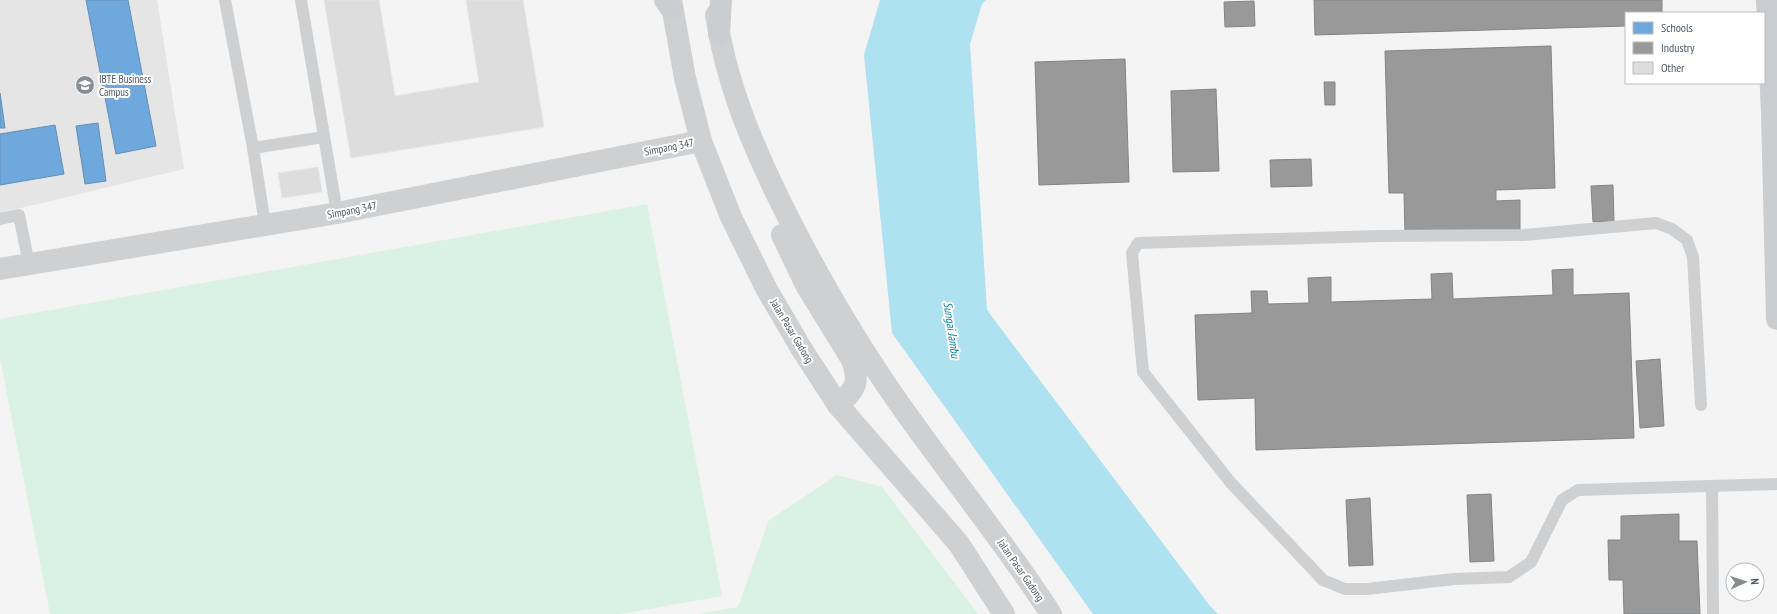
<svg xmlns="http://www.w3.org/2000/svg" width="1777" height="614" font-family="'PT Sans Narrow',sans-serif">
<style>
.education{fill:#e6e5e6}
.green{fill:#d9f2e3}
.water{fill:#aee2f0}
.schools{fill:#6fa8dc;stroke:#648fb7}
.industry{fill:#999;stroke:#818588}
.building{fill:#ddddde;stroke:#e5e6e7}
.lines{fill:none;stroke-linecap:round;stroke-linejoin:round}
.service{stroke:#ced0d2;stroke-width:12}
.minor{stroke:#ced0d2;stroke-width:22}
.tertiary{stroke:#ced0d2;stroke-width:22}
.primary{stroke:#caced1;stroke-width:22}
.labels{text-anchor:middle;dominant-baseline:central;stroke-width:4;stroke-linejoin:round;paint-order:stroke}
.poi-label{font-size:11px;fill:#4a5661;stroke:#fff;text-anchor:start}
.street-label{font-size:11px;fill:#4a5661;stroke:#fff}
.water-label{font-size:12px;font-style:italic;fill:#0c7c9b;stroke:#fff}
</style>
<rect width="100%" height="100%" fill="#f4f4f4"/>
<polygon class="education" points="0,0 157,0 184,169 0,213"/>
<g class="green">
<polygon points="647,204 722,596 621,614 50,614 0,358 0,319"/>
<polygon points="837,475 882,487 978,614 698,614 738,607 769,520"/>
</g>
<polygon class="water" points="880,0 986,0 982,4 970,44 987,310 1210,606 1218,614 1093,614 892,333 864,55"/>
<g class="schools">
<polygon points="86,0 128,0 156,146 116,154"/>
<polygon points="0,93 5,128 0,128"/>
<polygon points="98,123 106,181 85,184 76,126"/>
<polygon points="55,125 64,174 0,185 0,134"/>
</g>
<g class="industry">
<polygon points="1314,0 1662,0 1662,13 1626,13 1626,26 1315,35"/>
<polygon points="1254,1 1255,26 1225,27 1224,2"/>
<polygon points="1551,46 1555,188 1496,190 1496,201 1520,200 1520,230 1405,233 1404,193 1389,193 1385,51"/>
<polygon points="1125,59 1129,182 1039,185 1035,62"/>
<polygon points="1324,82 1335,82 1335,105 1325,105"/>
<polygon points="1216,89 1219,171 1173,172 1171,91"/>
<polygon points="1311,159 1312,186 1271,187 1270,160"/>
<polygon points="1613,185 1614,222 1593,222 1591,186"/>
<polygon points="1573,269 1573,295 1629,293 1634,438 1256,450 1255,398 1198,400 1195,315 1252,313 1251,291 1267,291 1268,304 1309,303 1308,278 1331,277 1331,302 1432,299 1431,274 1452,273 1453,299 1553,295 1552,270"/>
<polygon points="1660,359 1664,426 1640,428 1636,361"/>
<polygon points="1491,494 1494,561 1470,562 1467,495"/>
<polygon points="1370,498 1373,565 1349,566 1346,500"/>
<polygon points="1679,514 1679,541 1697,541 1700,614 1624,614 1623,580 1609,580 1608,540 1621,540 1621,516"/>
</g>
<g class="building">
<polygon points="324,0 379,0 395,96 479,82 466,0 523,0 544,127 351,158"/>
<polygon points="318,167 322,192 282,198 278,173"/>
</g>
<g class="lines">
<g class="service">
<polyline points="225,0 253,148 265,224"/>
<polyline points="301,0 337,213"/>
<polyline points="253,148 324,137"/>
<polyline points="0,219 19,215 29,264"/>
<polyline points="1701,405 1693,257 1687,240 1672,229 1656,223 1523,235 1379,236 1138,243 1132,253 1143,372 1231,483 1323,580 1345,589 1367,589 1454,579 1509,577 1531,562 1562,500 1578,490 1777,484"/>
<polyline points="1712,487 1713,614"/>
</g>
<polyline class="minor" points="0,269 337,213 701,141"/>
<g class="tertiary">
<polyline points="671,0 685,78 701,141 731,217 766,288 801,348 838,405 959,544 1004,614"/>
<path d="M 716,15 C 726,82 750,139 779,199 C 809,260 843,320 881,377 C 935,458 998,532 1051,614"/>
<path d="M 782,235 L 806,285 L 852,360 C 860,383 856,389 838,405"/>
</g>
<g class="primary">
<polyline points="665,0 672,10"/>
<polyline points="1767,0 1772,113 1777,319"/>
<polyline points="719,34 721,0"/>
</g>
</g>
<defs>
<symbol id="school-disc" viewBox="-11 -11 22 22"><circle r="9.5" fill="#868d94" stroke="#fff"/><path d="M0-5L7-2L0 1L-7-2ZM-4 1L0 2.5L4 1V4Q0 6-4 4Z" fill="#fff"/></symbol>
</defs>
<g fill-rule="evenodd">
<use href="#school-disc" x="74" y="74" width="22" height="22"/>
</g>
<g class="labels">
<g class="poi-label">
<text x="99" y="79">IBTE Business<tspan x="99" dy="13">Campus</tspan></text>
</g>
<g class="street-label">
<text transform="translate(669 147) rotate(-11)">Simpang 347</text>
<text transform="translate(352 210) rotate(-11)">Simpang 347</text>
<text transform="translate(792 331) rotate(59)">Jalan Pasar Gadong</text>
<text transform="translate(1021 570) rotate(55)">Jalan Pasar Gadong</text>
</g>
<g class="water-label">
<text transform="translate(952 330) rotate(82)">Sungai Jambu</text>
</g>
</g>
<rect x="1625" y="12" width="140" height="72" fill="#ffffff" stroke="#b7bbc0"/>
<rect x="1633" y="22" width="20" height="12" fill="#6fa8dc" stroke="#b7bbc0"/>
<text x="1661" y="32" font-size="12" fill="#4a5661">Schools</text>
<rect x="1633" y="42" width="20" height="12" fill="#999999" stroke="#b7bbc0"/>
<text x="1661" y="52" font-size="12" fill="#4a5661">Industry</text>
<rect x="1633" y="62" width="20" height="12" fill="#ddddde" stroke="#b7bbc0"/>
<text x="1661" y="72" font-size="12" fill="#4a5661">Other</text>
<g transform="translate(1745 582) rotate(87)"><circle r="19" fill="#ffffff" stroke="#b7bbc0"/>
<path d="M0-3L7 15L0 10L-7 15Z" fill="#868d94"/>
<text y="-6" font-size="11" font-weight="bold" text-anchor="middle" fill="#4a5661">N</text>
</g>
</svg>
